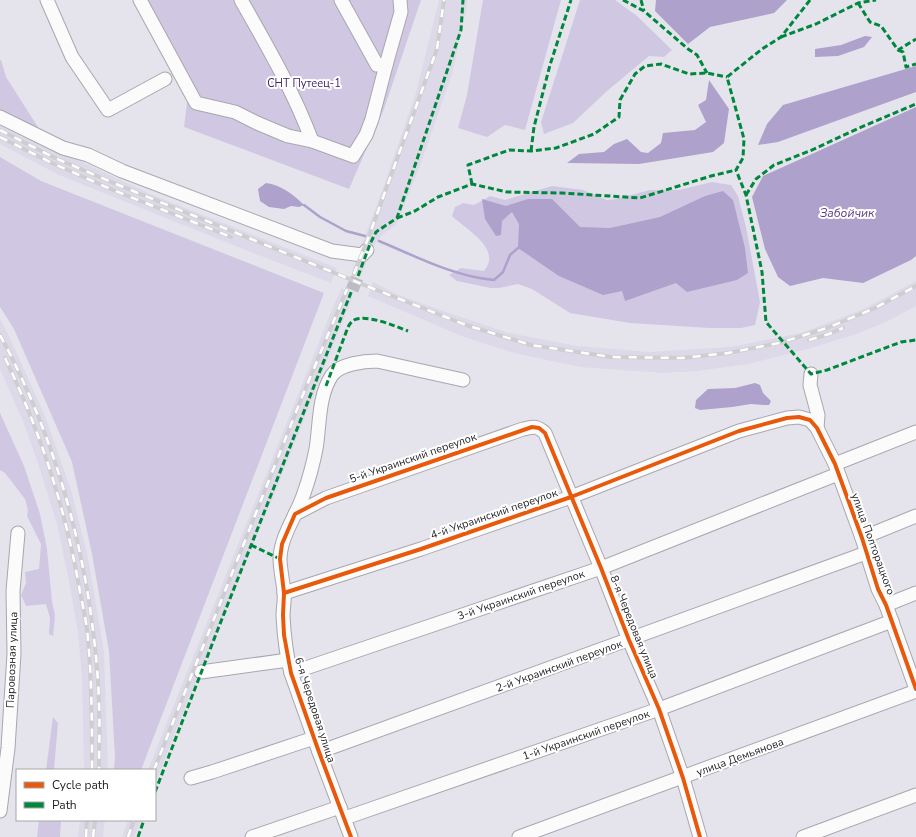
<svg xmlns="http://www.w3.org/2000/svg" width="916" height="837" font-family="'Nunito Sans',sans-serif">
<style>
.built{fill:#ddd9e9}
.green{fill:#d0c8e3}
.water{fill:#aea1cc}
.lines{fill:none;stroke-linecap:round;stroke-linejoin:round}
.stream{stroke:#aea1cc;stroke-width:2.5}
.minor-tunnel{stroke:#bdbcc4;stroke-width:13;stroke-dasharray:13 6;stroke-linecap:butt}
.minor-casing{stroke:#a8a7ad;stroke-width:15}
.minor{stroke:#fbfbfc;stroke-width:13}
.rail-casing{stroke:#ceced1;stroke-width:4}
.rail{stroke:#fff;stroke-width:2.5;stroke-dasharray:8;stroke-linecap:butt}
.quiet{stroke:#00873e;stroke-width:3;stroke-dasharray:6 3;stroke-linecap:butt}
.cycleway-casing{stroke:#fff;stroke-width:6}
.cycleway{stroke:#e8590c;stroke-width:4}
.labels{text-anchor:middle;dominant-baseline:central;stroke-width:4;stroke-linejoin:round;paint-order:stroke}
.park-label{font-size:11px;fill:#3f2269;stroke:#fff}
.street-label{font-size:11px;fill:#1f1e23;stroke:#fff}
.water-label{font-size:12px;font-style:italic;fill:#583d86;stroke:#fff}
</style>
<rect width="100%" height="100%" fill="#e5e4ec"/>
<g class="built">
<polygon points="439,0 467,0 466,10 452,74 421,163 396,225 382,235 372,248 361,276 352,271 382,191 416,93"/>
<polygon points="0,124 155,196 337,268 331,283 248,251 59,175 0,144"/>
<polygon points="916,281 916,306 886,322 856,334 811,348 748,364 697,371 663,373 580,367 514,353 464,337 368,296 373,282 396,294 443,311 509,333 577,346 649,352 730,347 801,333 864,309"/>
<polygon points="342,288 349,293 352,298 275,492 184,710 155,784 155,770 148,770 335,302"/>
<polygon points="0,319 8,334 45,416 71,490 88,558 104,652 108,770 84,770 82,677 78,632 68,576 57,524 37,460 23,421 0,369"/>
<polygon points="80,820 105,820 103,837 78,837"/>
<polygon points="128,820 141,820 134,837 122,837"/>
</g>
<g class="green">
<polygon points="138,0 421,0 384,109 349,189 184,127 188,94"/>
<polygon points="483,0 561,0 525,130 505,125 487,137 458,128 467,95"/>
<polygon points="580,0 615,0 637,16 672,50 664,57 649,56 607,91 573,123 544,134 541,122"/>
<polygon points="0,60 1,60 6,77 43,135 0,114"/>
<polygon points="0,157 41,181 324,293 141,770 114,770 115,757 109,651 92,554 72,462 14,329 0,307"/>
<path d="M 712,182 L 731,185 L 738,196 L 746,227 L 760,302 L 755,325 L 741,328 L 709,328 L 630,323 L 570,313 L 532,289 L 518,284 L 499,288 L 491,288 L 457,281 L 449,275 L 461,268 L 484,271 C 486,268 489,264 489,260 C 491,242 463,227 452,216 L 455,207 L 463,203 L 474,205 L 490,196 L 505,200 L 552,186 L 583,190 L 607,200 L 616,199 L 650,190 L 679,190 Z"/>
<polygon points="0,413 24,466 40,514 47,549 52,602 55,615 53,636 49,634 50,618 46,604 26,606 21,595 26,583 25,572 39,569 41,544 27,516 28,510 25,499 5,473 0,470"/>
<polygon points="53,717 58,723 54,770 46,770"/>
<polygon points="39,820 61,820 60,837 37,837"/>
</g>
<g class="water">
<polygon points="656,0 787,0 774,13 710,27 688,44 655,11"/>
<polygon points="865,36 872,37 864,47 838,56 815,57 815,49 841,45"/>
<polygon points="916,66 916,92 778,142 758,145 767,124 783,105"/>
<polygon points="709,80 729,109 724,143 713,152 639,164 567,163 579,154 604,152 614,144 627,139 641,152 648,153 661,143 663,133 695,130 706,122 698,105 706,100"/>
<polygon points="916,107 916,256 911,260 863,283 823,278 790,286 778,277 765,249 752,197 763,176"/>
<path d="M 266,183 C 281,185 293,194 304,205 L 299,207 L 291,206 L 284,209 L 269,207 L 260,201 L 258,189 Z"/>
<polygon points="723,191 733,200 745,248 748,273 737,280 687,292 676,283 625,301 622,291 603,295 559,276 518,248 519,224 512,212 502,221 501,235 496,236 485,219 482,199 506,206 528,199 552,199 580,227 610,228 660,217 705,196"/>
<polygon points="755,383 760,385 763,393 771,401 769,405 764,405 751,404 732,407 700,410 695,408 696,400 708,389 735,388"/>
</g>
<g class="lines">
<g class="stream">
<polyline points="304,205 320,217 346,231 365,236"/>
<path d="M 379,241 C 415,256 455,277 494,280 L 503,272 L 510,255 L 518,248"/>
</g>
<polyline class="minor-tunnel" points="352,290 358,276"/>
<defs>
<g id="minor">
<polyline points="47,0 72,57 108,110 165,79"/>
<polyline points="140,0 196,103 235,112 257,123 288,136 312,141"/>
<path d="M 241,0 C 267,46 294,92 312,141 L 353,156 L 366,135 L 372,119 L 386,65"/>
<polyline points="341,0 377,65 386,65 401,12 400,0"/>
<polyline points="0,117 63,148 88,155 122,171 332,251 362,255 367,250"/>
<polyline points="811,374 810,385 818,415 817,428"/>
<polyline points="835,464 916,432"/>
<path d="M 295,514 L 326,498 L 523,429 C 533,427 536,425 545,433 L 601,568 L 629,640 L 659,709 L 683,778 L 700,837"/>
<polyline points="862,538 916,516"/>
<polyline points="284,593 421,549 571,497 739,431 787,418 799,417 810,420 817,428 835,464 862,538 878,589 886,605 916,689"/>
<polyline points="886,605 916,593"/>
<polyline points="201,672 288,660"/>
<polyline points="291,673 601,568 838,474"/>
<polyline points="319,752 866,553"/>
<polyline points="191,778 212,772 314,738"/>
<polyline points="0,811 8,748 14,654 13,591 18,533"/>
<polyline points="345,818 659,709 892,621"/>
<polyline points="252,837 340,807"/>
<path d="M 351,837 L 319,752 L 291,673 C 286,654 284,635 283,616 C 283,608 285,600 284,592 C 283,581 280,569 280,558 C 281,535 297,515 304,493 C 309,479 313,464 316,449 C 320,425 318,396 332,375 C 340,364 364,361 377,361 L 463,380"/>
<polyline points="519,837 916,691"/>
<polyline points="803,837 916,795"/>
</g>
</defs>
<use href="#minor" class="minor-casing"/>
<use href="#minor" class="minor"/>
<defs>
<g id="rail">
<polyline points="0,130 55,158 116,184 374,289 466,325 531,345 611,357 682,358 728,353 779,343 827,328 875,308 916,286"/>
<polyline points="0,137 52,163 113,190 231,237"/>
<polyline points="354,274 369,236 437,49 444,0"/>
<path d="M 0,335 C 45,418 74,508 89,601 C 94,635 98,669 99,703 C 100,726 99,748 99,770"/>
<polyline points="809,340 829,334 843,328"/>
<path d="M 5,358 C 41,433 66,510 80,592 C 83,607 87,624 88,640 C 92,683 92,726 92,770"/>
<polyline points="154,770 302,397 347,289"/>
<polyline points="86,837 87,820"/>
<polyline points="93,837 95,820"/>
<polyline points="128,837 134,820"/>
</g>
</defs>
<use href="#rail" class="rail-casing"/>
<use href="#rail" class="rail"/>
<g class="quiet">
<polyline points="623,0 644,11 688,49 697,55 707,73"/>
<polyline points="641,0 644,11"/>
<polyline points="810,0 781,37 762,49 727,77 744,139 743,158 736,170 746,195 762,272 766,322 811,374 827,370 901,342 916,340"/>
<polyline points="858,3 870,22 881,26 898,50 916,39"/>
<polyline points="781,37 816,24 858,3 876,0"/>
<polyline points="898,50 903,52 906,67 916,64"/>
<polyline points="531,151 534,127 550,65 571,0"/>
<polyline points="472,184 468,165 509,150 531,151 556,148 594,134 619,117 620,100 635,74 645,66 661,64 689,74 707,73 727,77"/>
<polyline points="746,195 756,179 774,165 812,150 859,128 916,104"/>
<polyline points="397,218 415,211 438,197 472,184 507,192 562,193 640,198 711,176 736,170"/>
<polyline points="358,276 370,244 376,232 397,218 461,30 463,0"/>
<path d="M 326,386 L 348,327 C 349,325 351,322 354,320 C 367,314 395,326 408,331"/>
<polyline points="251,545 280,559"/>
<polyline points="155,792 218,629 352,290"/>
<polyline points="138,837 144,820"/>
</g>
<defs>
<g id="cycleway">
<polyline points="284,593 421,549 571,497 739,431 787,418 799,417 810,420 817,428 835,464 862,538 878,589 886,605 916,689"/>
<polyline points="351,837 319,752 291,673 284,635 283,615 284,593 280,559 282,544 295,514 326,498 532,427 539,428 545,433 601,568 629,640 659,709 683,778 700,837"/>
</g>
</defs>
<use href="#cycleway" class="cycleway-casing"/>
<use href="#cycleway" class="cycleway"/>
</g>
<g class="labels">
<g class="park-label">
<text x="304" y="83">СНТ Путеец-1</text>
</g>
<g class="street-label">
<text transform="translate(413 458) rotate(-19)">5-й Украинский переулок</text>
<text transform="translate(494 514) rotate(-19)">4-й Украинский переулок</text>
<text transform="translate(873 544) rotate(70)">улица Полторацкого</text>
<text transform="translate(521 595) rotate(-19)">3-й Украинский переулок</text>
<text transform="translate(634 627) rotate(68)">8-я Чередовая улица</text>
<text transform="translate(12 660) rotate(-88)">Паровозная улица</text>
<text transform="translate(559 666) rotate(-20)">2-й Украинский переулок</text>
<text transform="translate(315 710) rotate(72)">6-я Чередовая улица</text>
<text transform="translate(586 735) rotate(-19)">1-й Украинский переулок</text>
<text transform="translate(740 757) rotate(-20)">улица Демьянова</text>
</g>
<g class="water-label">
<text x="847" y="213">Забойчик</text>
</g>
</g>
<rect x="16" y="769" width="140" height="52" fill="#ffffff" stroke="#a5a5a7"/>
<rect x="24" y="782" width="20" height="6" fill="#e8590c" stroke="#a5a5a7"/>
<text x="52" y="789" font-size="12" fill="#1f1e23">Cycle path</text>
<rect x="24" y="802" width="20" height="6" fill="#00873e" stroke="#a5a5a7"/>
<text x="52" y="809" font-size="12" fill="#1f1e23">Path</text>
</svg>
